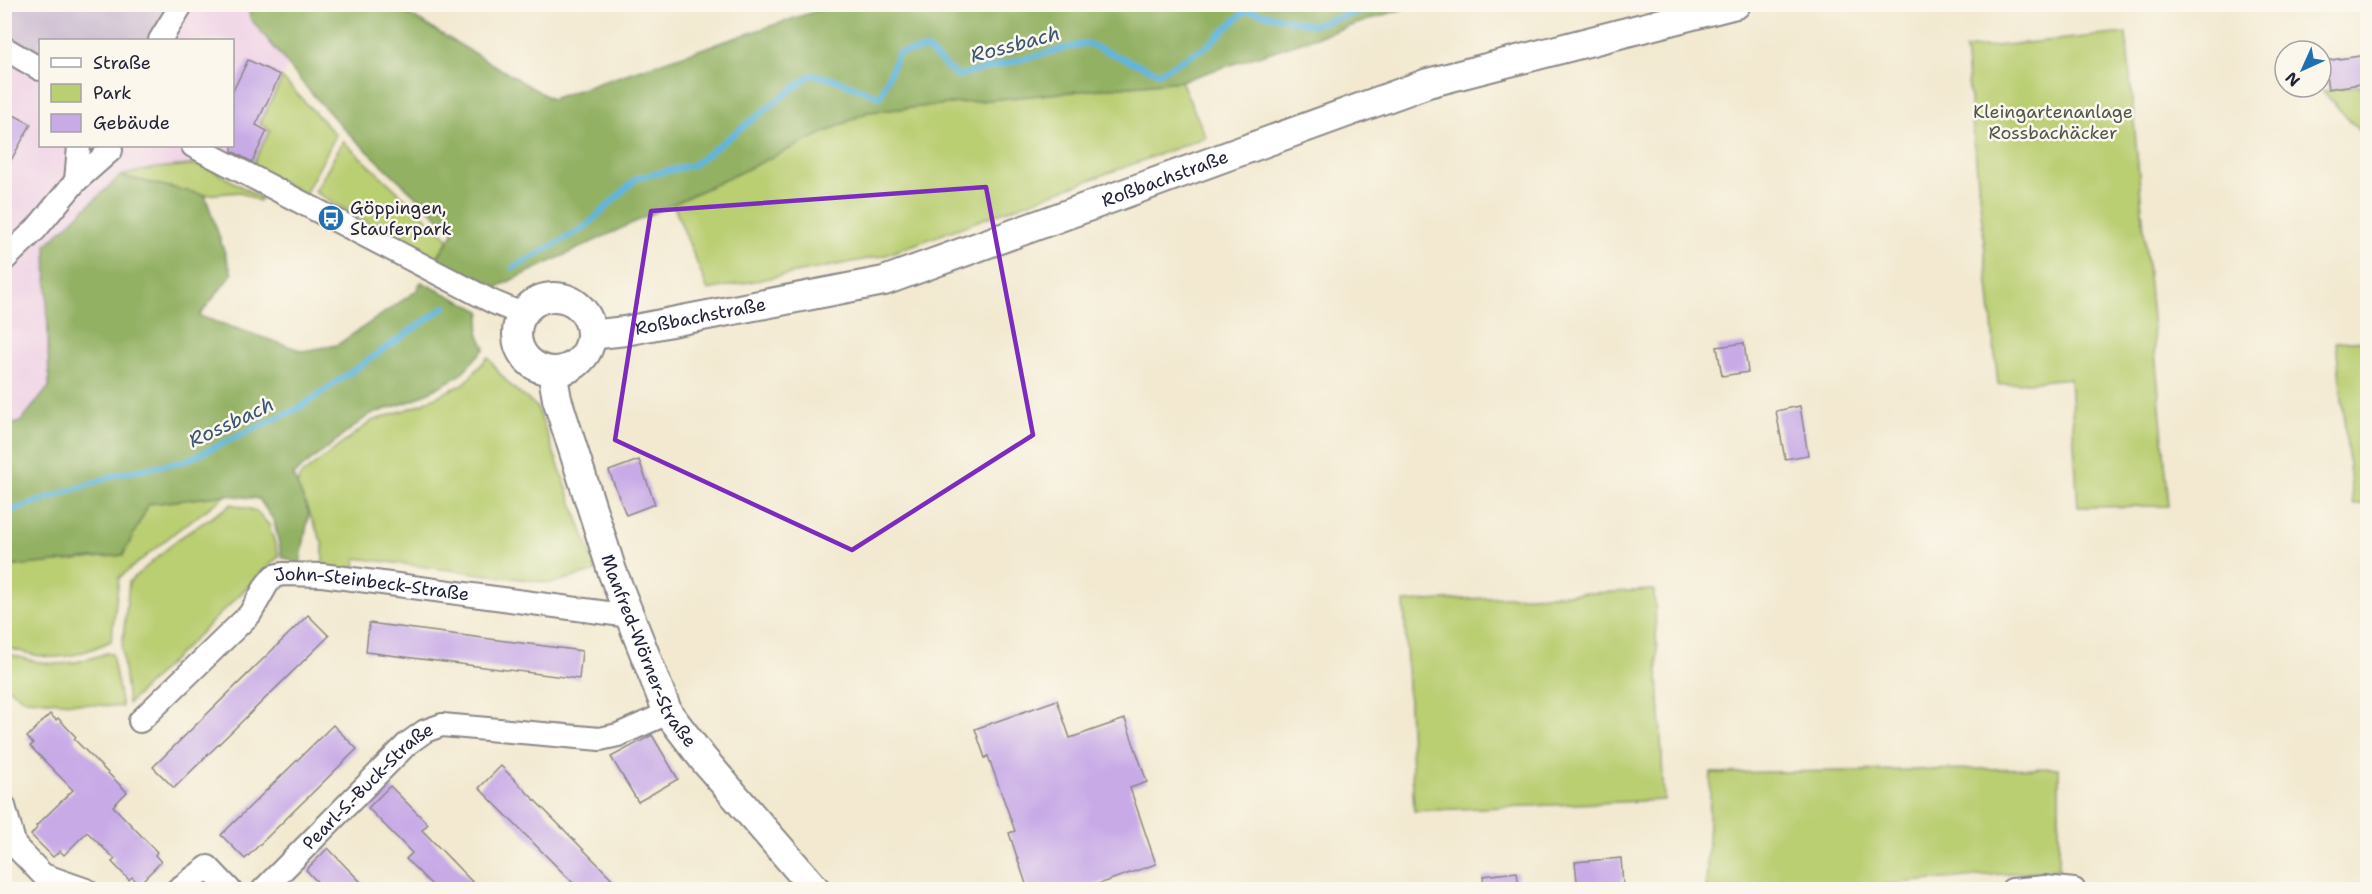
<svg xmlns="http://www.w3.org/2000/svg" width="2372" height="894" font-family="'Shantell Sans',sans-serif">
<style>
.built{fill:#efd0e6}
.industrial{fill:#cdbed2}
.green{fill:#bace72;stroke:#6e7856;stroke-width:1.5}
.forest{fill:#93b164;stroke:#5a6a50;stroke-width:1.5}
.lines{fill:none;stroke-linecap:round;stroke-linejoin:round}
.stream{stroke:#61b5dd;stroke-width:6}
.building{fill:#c8aae7}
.minor-casing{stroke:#8a8686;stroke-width:26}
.tertiary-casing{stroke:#8a8686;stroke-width:32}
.minor{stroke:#fff;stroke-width:22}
.tertiary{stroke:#fff;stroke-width:28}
.marked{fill:none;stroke:#7b2cbf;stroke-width:4.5;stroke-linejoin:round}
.labels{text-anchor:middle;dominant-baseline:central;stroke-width:5;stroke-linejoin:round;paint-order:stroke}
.park-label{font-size:18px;fill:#50564c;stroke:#fbf7ec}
.street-label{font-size:18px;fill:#22223b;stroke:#fbf7ec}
.poi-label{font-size:18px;fill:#22223b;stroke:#fbf7ec;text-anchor:start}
.water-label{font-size:20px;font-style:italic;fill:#385574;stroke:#fbf7ec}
</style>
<rect width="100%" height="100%" fill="#fbf7ec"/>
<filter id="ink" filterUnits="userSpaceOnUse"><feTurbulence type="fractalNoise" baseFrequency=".0167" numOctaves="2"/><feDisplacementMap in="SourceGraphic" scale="12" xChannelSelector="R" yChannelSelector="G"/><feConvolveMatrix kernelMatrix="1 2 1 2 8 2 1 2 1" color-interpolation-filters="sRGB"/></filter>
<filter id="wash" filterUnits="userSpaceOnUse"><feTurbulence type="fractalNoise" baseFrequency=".008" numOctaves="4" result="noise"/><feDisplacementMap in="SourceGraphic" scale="24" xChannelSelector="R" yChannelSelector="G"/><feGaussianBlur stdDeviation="1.35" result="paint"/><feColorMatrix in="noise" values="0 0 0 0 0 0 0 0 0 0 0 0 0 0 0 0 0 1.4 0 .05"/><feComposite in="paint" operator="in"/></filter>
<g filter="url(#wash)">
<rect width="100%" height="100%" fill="#f2e9d0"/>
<polygon class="built" points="173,5 248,5 250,18 288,65 260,124 270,130 252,166 212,146 202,164 155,168 120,176 46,245 49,387 19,422 5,427 4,40 40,61 40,146 232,146 232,40 149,40"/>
<polygon class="industrial" points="5,5 173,5 149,40 40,40 40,61 5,40"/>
<g class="green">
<polygon points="2126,33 2169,506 2078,507 2070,378 1998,385 1965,49"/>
<polygon points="282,78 336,135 305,194 252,166 270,130 260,124"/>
<polygon points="1181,81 1206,137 883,256 708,290 673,204 868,112"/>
<polygon points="2367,85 2368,85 2367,140 2323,91"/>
<polygon points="343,141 449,239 434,262 315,192"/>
<polygon points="202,164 261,198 259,201 240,192 205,195 120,176 155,168"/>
<polygon points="2367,340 2367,504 2353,504 2336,342"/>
<polygon points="488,357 500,374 512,387 537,407 597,571 552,583 356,558 355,571 323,569 323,545 297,485 300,476 372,421 417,406 465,383"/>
<path d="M 227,495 L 178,530 L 119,578 L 111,641 C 89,651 66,660 42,656 C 29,655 17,650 5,647 L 5,567 L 123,555 L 148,504 Z"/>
<polygon points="232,504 256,511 269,525 279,556 128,704 122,649 129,582 178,539"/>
<polygon points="1654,590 1664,800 1414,811 1404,602"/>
<path d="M 5,653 C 49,666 62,669 107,653 L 112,654 L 122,707 L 24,699 L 5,686 Z"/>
<polygon points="2059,768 2059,869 1830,889 1706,889 1711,773"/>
</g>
<g class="forest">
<polygon points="248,5 393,5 551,99 834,5 1415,5 1181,81 868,112 499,286 494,294 434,262 454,232 344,129 306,87 250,18"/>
<polygon points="120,176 205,195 232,274 199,316 303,351 337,345 416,291 421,282 481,311 478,333 485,348 459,376 414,400 369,415 293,475 309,513 300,564 282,557 274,521 259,499 227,495 149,504 123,555 5,567 4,427 20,422 49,387 46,245"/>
</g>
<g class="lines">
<g class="stream">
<polyline points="513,268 584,228 637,178 693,165 811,75 834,79 880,97 898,53 927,49 957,76 1086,43 1159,73 1207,46 1246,10 1313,25 1384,4"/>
<polyline points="4,513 119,474 185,461 299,408 445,307"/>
</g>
</g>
<g id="blocks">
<g class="building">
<polygon points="2367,55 2367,83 2328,89 2324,61"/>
<polygon points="248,60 280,75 256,125 267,131 252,162 232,151 232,93"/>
<polygon points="4,110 31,124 4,173"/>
<polygon points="1744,343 1748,372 1722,376 1717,347"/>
<polygon points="1800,406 1808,455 1785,459 1776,411"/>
<polygon points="639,460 655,504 626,515 609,471"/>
<polygon points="308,615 329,636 174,788 153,767"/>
<polygon points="369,623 582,651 579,679 366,652"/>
<polygon points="1057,700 1070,738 1125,719 1147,782 1130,788 1156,864 1081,890 1028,890 1009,833 1015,831 988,756 985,758 975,729"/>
<polygon points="50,714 56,720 58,718 76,737 74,739 127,792 113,806 157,852 155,855 161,862 139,884 132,877 129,880 112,862 115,859 87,832 64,855 60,851 53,857 31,835 37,828 36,826 73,790 30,746 33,744 27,737"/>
<polygon points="333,725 357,749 245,859 221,835"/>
<polygon points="652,735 678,779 638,802 611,757"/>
<polygon points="501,766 580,846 623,890 580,890 479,788"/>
<polygon points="390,786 428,824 422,830 480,890 437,890 406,859 412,853 368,808"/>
<polygon points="328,848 346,867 369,890 325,890 306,870"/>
<polygon points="1621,858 1623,885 1578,890 1575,862"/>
<polygon points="1517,872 1519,890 1484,890 1483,876"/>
</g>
</g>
</g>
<g filter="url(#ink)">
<use href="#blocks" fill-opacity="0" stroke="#8a8686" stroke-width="1.5"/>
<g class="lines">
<defs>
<g id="minor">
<polyline points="160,40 182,4"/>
<polyline points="4,48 40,69"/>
<polyline points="193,146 493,302 522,314"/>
<polyline points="76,181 79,146"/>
<polyline points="4,260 36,229 76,181 111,150"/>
<path id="s1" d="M 140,721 L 250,614 L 267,584 L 274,576 L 283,574 L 322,575 L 630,616"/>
<polyline points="4,806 15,846 43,875 86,890"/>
<polyline points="177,890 208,867 230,890"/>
<path id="s2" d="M 263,890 L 407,744 L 425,731 L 442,725 L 600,739 L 618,735 L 668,713"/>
<polyline points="2012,890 2045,887 2074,890"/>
</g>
<g id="tertiary">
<circle cx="554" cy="334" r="37"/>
<path id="s3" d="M 591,335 L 625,331 L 884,281 L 1428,83 L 1736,4"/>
<path id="s4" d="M 552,371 L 557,399 L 612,571 L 668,713 L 704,760 L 816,890"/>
</g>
</defs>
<use href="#minor" class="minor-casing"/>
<use href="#tertiary" class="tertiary-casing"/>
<use href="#minor" class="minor"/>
<use href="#tertiary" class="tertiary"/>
</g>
</g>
<path class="marked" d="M 986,187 L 1033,435 L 852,550 L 615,440 L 651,211 Z"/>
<defs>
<symbol id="bus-disc" viewBox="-11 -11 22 22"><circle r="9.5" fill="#1f6fb2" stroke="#fbf7ec"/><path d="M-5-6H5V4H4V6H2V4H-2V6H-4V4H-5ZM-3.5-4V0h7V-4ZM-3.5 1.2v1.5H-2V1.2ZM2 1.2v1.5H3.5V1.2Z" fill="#fff"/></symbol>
</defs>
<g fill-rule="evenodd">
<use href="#bus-disc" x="316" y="203" width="30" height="30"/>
</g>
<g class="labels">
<g class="park-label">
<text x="2053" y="112">Kleingartenanlage<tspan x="2053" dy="21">Rossbachäcker</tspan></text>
</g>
<g class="street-label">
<text stroke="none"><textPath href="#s3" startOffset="597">Roßbachstraße</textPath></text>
<text stroke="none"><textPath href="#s3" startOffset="111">Roßbachstraße</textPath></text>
<text stroke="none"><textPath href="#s1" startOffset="297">John-Steinbeck-Straße</textPath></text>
<text stroke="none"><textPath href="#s4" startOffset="297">Manfred-Wörner-Straße</textPath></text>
<text stroke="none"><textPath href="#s2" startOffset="148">Pearl-S.-Buck-Straße</textPath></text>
</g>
<g class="poi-label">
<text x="350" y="208">Göppingen,<tspan x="350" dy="21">Stauferpark</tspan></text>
</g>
<g class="water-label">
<text transform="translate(1015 44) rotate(-15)">Rossbach</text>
<text transform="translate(231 422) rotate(-25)">Rossbach</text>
</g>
</g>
<rect width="2372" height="894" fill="none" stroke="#fbf7ec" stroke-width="24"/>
<rect x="39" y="39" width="195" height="108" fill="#fbf7ec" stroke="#a4a2a5" stroke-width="1.5"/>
<rect x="51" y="58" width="30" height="9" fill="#ffffff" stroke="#a4a2a5" stroke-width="1.5"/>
<text x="93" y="69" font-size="18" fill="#22223b">Straße</text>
<rect x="51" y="84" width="30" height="18" fill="#bace72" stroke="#a4a2a5" stroke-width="1.5"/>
<text x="93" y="99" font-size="18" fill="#22223b">Park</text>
<rect x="51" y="114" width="30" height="18" fill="#c8aae7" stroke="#a4a2a5" stroke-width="1.5"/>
<text x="93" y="129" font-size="18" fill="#22223b">Gebäude</text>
<g transform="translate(2303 69) rotate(225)"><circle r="28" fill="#fbf7ec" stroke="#a4a2a5" stroke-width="1.5"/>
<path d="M0-4.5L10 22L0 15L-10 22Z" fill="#1f6fb2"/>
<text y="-9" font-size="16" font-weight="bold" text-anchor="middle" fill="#22223b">N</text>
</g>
</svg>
